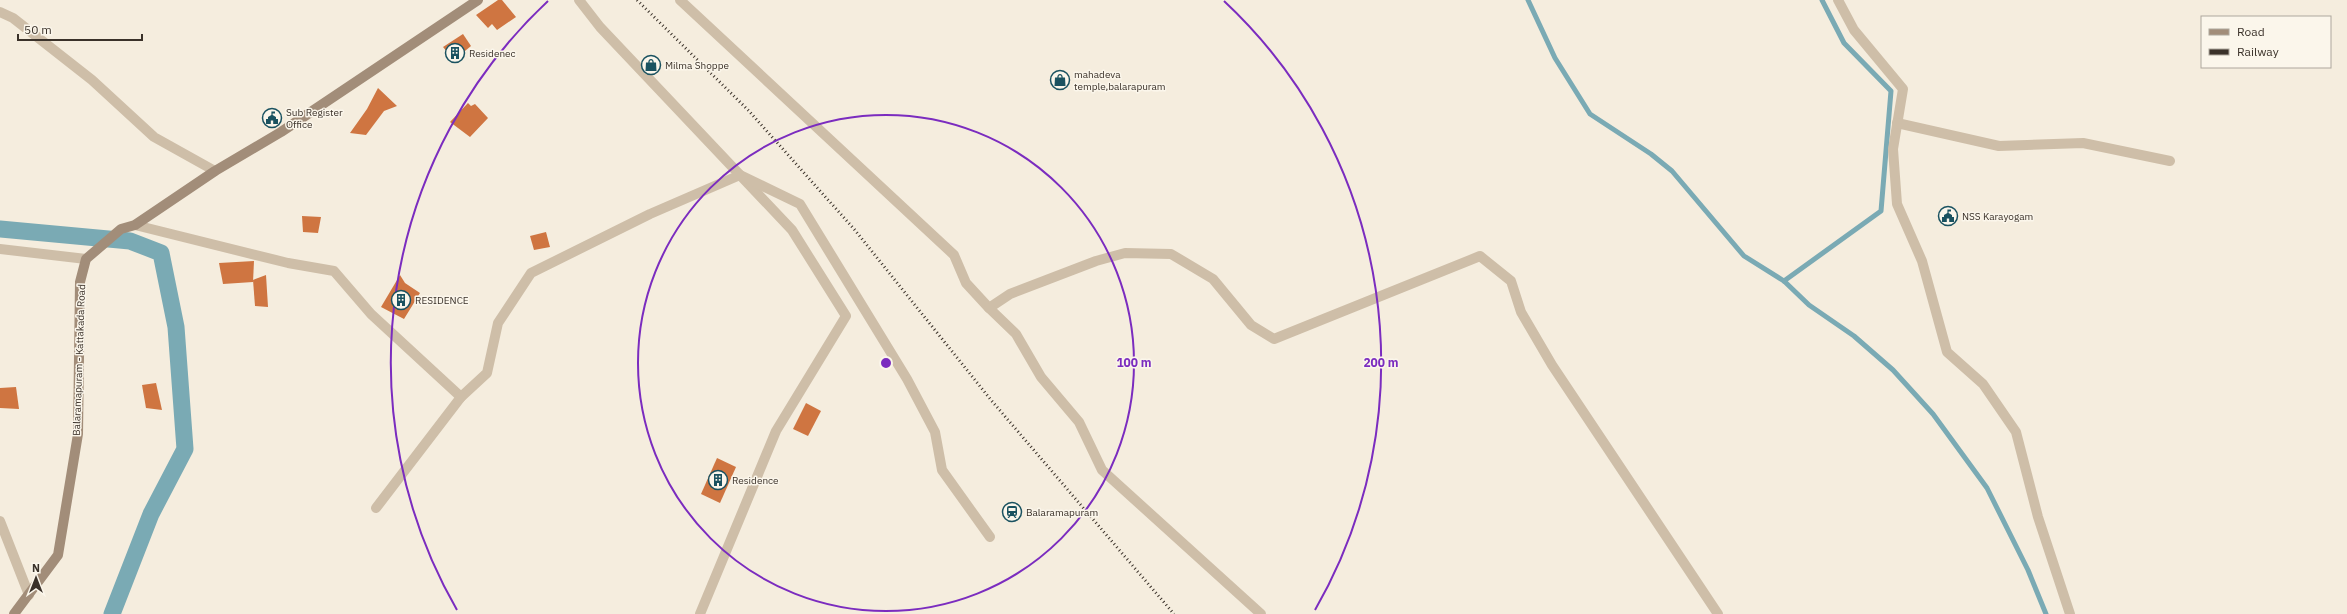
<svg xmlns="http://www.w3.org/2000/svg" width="2347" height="614" font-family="'IBM Plex Sans',sans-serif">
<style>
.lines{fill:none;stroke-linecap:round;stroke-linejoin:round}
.stream{stroke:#7aaab4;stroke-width:5}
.canal{stroke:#7aaab4;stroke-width:17}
.building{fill:#cf7541}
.minor{stroke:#cebea8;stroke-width:10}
.secondary{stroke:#a28d79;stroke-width:10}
.rail{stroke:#3a3129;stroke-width:3;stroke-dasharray:1 3;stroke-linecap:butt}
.ring{fill:none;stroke:#7b2cbf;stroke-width:2}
.labels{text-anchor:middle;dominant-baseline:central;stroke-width:3;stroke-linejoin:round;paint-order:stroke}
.poi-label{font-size:10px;fill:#3a3129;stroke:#fbf6eb;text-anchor:start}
.street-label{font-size:10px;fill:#3a3129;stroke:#fbf6eb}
.centre{fill:#7b2cbf;stroke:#fbf6eb;stroke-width:2}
.ring-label{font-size:12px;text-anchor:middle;font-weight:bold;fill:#7b2cbf;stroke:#fbf6eb;stroke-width:3;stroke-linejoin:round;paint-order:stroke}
</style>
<rect width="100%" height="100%" fill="#f5edde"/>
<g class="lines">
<g class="stream">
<polyline points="1528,0 1555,58 1590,114 1651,154 1672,171 1744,256 1784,281 1809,305 1854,336 1893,370 1933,414 1987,488 2028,570 2046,614"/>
<polyline points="1784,281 1881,211 1891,91 1844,43 1822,0"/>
</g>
<polyline class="canal" points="0,229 130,241 161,253 176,327 185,449 151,514 112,614"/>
</g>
<g class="building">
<polygon points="498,0 502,0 516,17 497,30 492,24 488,28 476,15"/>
<polygon points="463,34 471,46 454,60 443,47"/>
<polygon points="378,88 397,106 384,111 366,135 350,133 367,109"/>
<polygon points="468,103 471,106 475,104 488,118 470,137 450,122"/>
<polygon points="302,216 321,217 318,233 303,232"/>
<polygon points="546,232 550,247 534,250 530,236"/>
<polygon points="254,261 253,282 223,284 219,263"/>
<polygon points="266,275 268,307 255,306 253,280"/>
<polygon points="400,275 405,283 420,293 404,319 381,307"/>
<polygon points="156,383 162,410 146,408 142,385"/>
<polygon points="16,387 19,409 0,408 0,388"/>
<polygon points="806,403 821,411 808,436 793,429"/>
<polygon points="717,458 736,467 720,503 701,494"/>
</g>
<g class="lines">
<g class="minor">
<polyline points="579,0 600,27 792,230 846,316 776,431 700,614"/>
<polyline points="680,0 954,255 966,283 989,308 1010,294 1096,261 1125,253 1171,254 1213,279 1251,325 1274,339 1480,256 1511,281 1521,312 1552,365 1718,614"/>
<polyline points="1838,0 1854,30 1903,89 1893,149 1897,204 1922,261 1947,352 1983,384 2016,432 2038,517 2070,614"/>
<polyline points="0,12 13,18 92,80 154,137 215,171"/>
<polyline points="1897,123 1999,146 2083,143 2170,161"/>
<polyline points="135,225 288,263 334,271 371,314 461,397 487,373 498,323 531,273 650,214 740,175 800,204 907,379 935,432 942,470 990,537"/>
<polyline points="0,249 86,259"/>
<polyline points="989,308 1016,334 1041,377 1079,422 1102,470 1261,614"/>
<polyline points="376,508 461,397"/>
<polyline points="0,521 29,595"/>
</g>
<polyline class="secondary" points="14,614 58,555 78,434 80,282 86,259 121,229 135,225 215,171 281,132 478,0"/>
<polyline class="rail" points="637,0 749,111 854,229 991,400 1174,614"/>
</g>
<g class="ring">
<circle cx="886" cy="363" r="248"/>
<path d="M457 610A495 495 0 0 1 548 1M1224 1A495 495 0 0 1 1315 610"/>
</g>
<defs>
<symbol id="building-ring" viewBox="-11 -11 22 22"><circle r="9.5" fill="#fbf6eb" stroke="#1a5260" stroke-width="1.5"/><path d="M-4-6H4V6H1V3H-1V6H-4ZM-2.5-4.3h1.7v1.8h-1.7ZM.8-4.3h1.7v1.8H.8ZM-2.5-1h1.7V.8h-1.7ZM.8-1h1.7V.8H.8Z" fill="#1a5260"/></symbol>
<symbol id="shop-ring" viewBox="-11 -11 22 22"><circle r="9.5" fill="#fbf6eb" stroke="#1a5260" stroke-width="1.5"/><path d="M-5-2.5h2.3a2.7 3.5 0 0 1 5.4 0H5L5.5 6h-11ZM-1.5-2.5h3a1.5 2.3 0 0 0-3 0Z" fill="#1a5260"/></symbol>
<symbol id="civic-ring" viewBox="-11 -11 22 22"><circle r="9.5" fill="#fbf6eb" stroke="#1a5260" stroke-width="1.5"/><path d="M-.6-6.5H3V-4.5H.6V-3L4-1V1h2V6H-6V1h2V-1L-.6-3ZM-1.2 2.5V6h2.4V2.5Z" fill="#1a5260"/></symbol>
<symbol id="station-ring" viewBox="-11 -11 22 22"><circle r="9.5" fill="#fbf6eb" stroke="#1a5260" stroke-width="1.5"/><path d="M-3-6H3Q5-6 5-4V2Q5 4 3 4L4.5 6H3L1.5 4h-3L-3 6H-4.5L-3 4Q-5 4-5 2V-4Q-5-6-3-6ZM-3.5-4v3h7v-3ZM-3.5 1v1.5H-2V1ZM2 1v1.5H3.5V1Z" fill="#1a5260"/></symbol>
</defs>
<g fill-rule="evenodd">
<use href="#building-ring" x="444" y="42" width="22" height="22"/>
<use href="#shop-ring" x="640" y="54" width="22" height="22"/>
<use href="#shop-ring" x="1049" y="69" width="22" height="22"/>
<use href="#civic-ring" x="261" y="107" width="22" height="22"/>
<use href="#civic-ring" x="1937" y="205" width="22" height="22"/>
<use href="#building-ring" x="390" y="289" width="22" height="22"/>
<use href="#building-ring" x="707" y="469" width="22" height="22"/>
<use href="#station-ring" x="1001" y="501" width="22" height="22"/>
</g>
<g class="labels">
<g class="poi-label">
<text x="469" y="53">Residenec</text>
<text x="665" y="65">Milma Shoppe</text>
<text x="1074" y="74">mahadeva<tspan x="1074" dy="12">temple,balarapuram</tspan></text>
<text x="286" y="112">Sub Register<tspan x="286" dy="12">Office</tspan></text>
<text x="1962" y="216">NSS Karayogam</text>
<text x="415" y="300">RESIDENCE</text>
<text x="732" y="480">Residence</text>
<text x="1026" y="512">Balaramapuram</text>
</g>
<g class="street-label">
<text transform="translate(79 360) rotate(-88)">Balaramapuram - Kattakada Road</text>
</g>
</g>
<circle cx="886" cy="363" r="6" class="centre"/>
<g class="ring-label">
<text x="1134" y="367">100 m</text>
<text x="1381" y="367">200 m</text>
</g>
<rect x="2201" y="16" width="130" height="52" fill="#fbf6eb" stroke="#aea79d"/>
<rect x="2209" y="29" width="20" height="6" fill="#a28d79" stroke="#aea79d"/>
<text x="2237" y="36" font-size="12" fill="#3a3129">Road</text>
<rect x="2209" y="49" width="20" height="6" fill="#3a3129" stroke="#aea79d"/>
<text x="2237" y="56" font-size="12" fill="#3a3129">Railway</text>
<g transform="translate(36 578)" stroke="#fbf6eb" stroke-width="3" paint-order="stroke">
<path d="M0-3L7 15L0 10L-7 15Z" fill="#3a3129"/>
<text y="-6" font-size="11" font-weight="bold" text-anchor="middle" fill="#3a3129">N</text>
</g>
<path d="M18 34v6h124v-6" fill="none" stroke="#3a3129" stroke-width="2"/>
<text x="24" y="34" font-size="12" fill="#3a3129" stroke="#fbf6eb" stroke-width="3" paint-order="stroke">50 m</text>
</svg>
